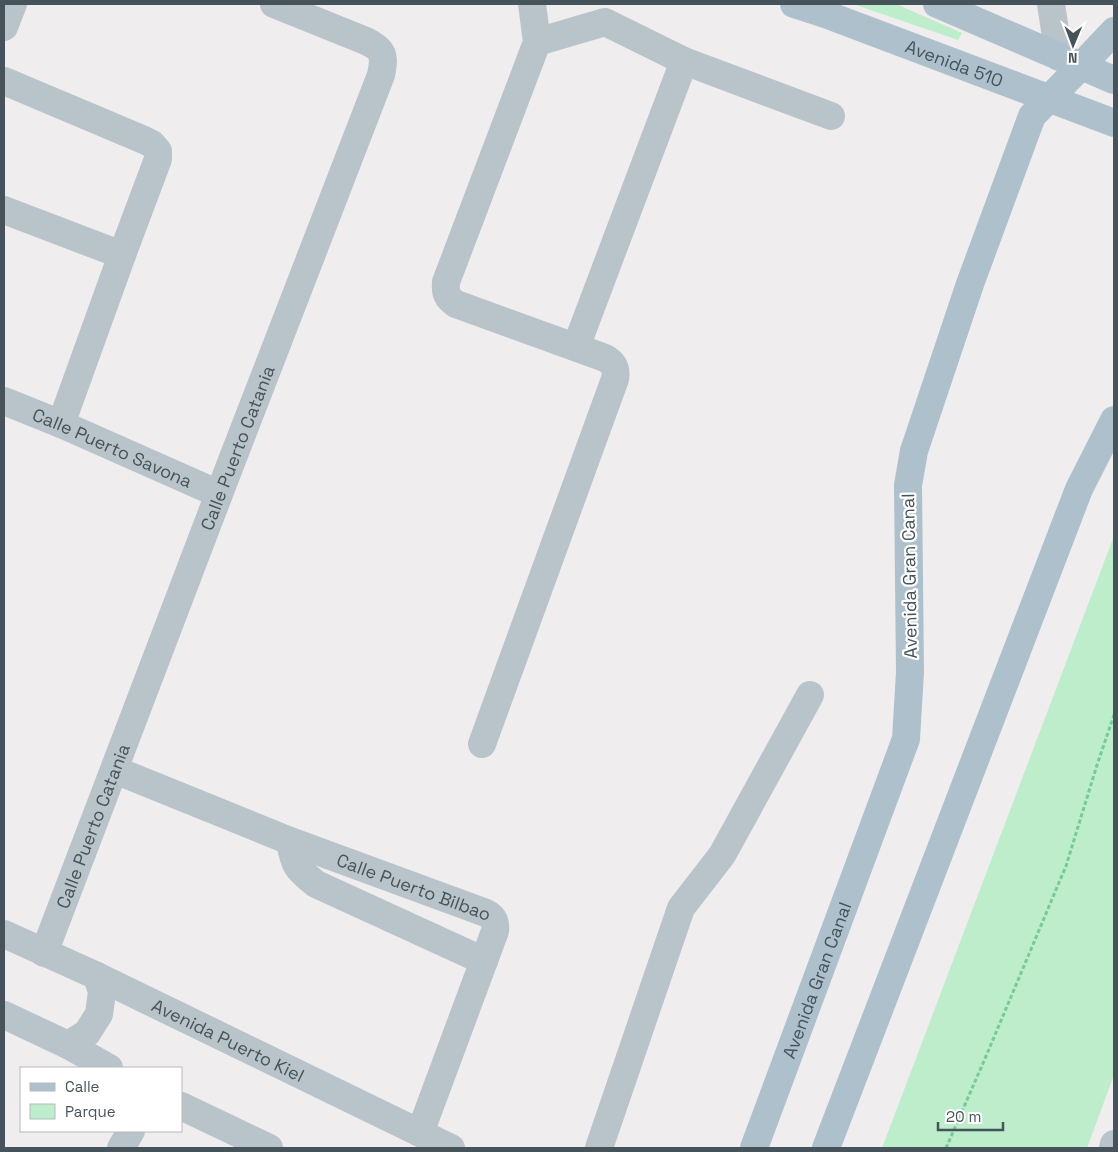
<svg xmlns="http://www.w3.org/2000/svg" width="1118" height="1152" font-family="'Space Grotesk',sans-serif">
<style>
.green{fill:#bdedca}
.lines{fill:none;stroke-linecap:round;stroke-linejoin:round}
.path{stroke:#76c998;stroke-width:3;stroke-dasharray:4 2.5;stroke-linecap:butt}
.minor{stroke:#b9c3ca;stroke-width:28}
.major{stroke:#aec0cc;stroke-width:28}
.labels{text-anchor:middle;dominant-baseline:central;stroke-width:4.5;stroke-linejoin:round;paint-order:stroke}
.street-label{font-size:18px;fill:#46535a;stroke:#fff}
</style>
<rect width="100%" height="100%" fill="#f0edee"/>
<g class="green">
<polygon points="853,4 896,4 962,33 958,40"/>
<polygon points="1114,536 1114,1075 1087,1148 882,1148"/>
</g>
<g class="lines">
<polyline class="path" points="946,1148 984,1061 1066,866 1097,765 1114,715"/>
<g class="minor">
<polyline points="1051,4 1059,57"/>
<polyline points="4,27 13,4"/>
<polyline points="537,42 605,22 684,61 576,347"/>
<polyline points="684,61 831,116"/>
<polyline points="4,81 144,140 152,144 158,151 158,159 122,255 61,424"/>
<polyline points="4,210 122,255"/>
<path id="s1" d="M 4,401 L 61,424 L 219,494"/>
<path d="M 482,744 L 615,379 C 617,368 614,363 605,358 L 456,304 C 447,298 445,293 446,282 L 537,42 L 532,4"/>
<path id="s2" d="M 115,770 L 290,841 L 486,913 C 494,917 496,922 495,931 L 420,1133"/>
<path d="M 290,841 C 294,866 297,869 316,884 L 484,961"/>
<path id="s3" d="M 4,934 L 97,976 L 451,1148"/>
<path id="s4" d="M 44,953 L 219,494 L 381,75 C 385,55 384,50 366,41 L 274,4"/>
<polyline points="4,1015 68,1045 109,1068"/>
<polyline points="68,1045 87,1033 99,1014 102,992 97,976"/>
<polyline points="181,1106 269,1148"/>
<polyline points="121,1148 131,1131"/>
<polyline points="599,1148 681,908 722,855 810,695"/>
<polyline points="1113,1148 1114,1144"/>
</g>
<g class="major">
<path id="s5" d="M 794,4 L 825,14 L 1114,123"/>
<polyline points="937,4 1081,66 1114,80"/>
<path id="s6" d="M 754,1148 L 906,739 L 910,672 L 908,485 L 914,451 L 970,284 L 1032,116 L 1081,66 L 1114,31"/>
<polyline points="826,1148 1079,489 1114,420"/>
</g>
</g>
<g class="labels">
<g class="street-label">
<text stroke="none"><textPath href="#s5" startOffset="171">Avenida 510</textPath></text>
<text stroke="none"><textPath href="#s1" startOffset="118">Calle Puerto Savona</textPath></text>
<text stroke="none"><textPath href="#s4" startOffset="541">Calle Puerto Catania</textPath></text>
<text transform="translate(909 576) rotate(-91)">Avenida Gran Canal</text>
<text stroke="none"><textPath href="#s4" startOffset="136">Calle Puerto Catania</textPath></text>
<text stroke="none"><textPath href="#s2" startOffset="321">Calle Puerto Bilbao</textPath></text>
<text stroke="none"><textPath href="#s6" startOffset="179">Avenida Gran Canal</textPath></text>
<text stroke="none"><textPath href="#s3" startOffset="248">Avenida Puerto Kiel</textPath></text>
</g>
</g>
<rect width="1118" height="1152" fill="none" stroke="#46535a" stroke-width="10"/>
<rect x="20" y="1067" width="162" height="65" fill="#ffffff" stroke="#b5babd"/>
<rect x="30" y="1083" width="25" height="8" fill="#aec0cc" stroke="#b5babd"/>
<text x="65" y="1092" font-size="15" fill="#46535a">Calle</text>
<rect x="30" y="1104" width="25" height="15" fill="#bdedca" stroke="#b5babd"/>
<text x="65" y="1117" font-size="15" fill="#46535a">Parque</text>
<g transform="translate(1073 45) rotate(181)" stroke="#ffffff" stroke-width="4" paint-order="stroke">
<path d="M0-4L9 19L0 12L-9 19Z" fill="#46535a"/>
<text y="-8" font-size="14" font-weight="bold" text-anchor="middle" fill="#46535a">N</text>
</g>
<path d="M938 1122v8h65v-8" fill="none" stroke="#46535a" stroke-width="2.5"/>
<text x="946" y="1122" font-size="15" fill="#46535a" stroke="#ffffff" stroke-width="4" paint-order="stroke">20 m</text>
</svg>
